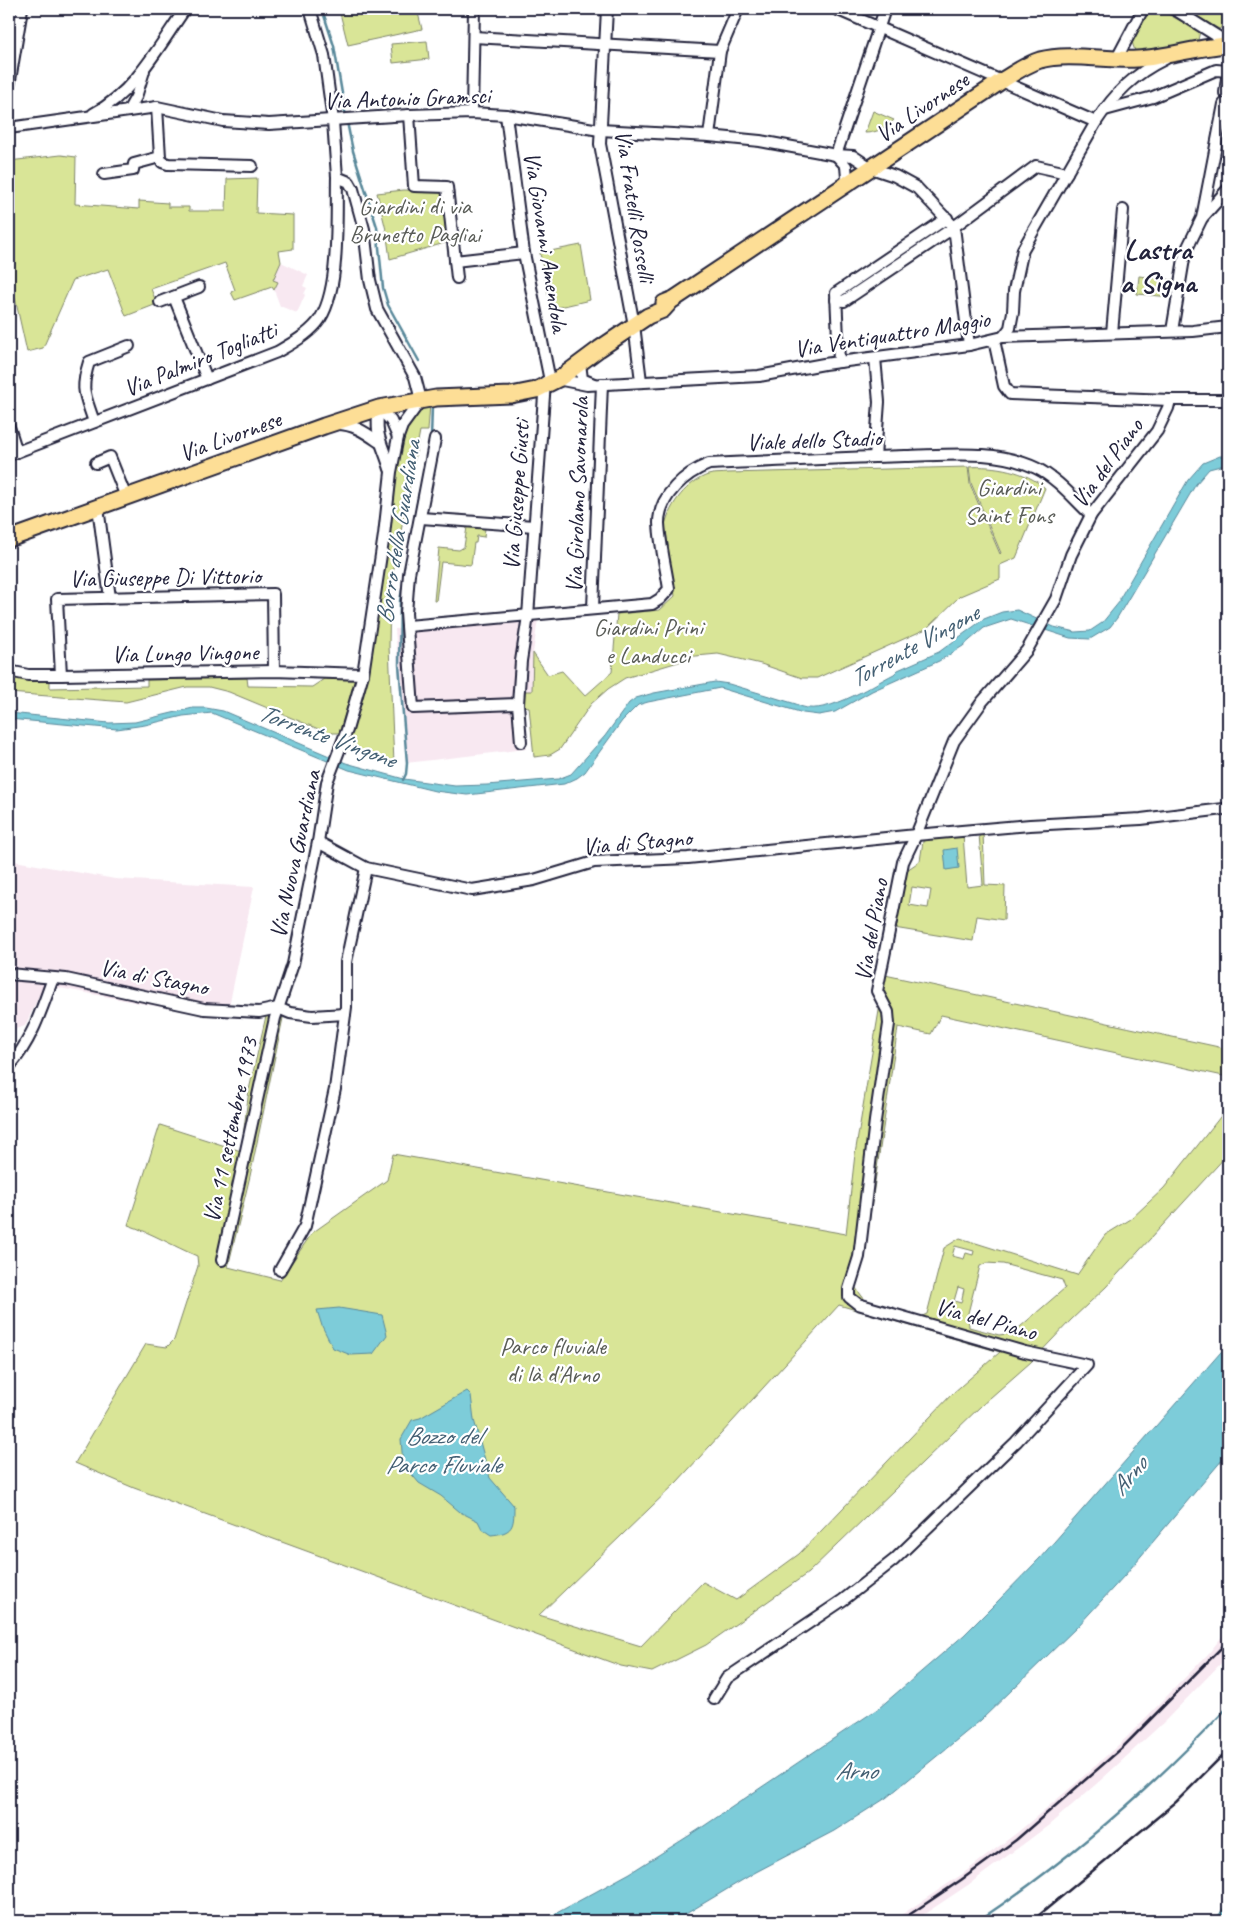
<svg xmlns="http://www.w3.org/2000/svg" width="1237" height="1930" font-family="Caveat,sans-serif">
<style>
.built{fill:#f8e8f1}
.green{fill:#d9e597;stroke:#7e8469;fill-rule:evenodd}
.water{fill:#7dccd9;stroke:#59889a}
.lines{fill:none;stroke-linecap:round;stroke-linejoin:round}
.stream{stroke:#59889a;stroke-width:2.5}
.street-casing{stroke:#22223b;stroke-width:14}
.primary-casing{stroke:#22223b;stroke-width:19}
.street{stroke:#fff;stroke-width:10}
.primary{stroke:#fdde96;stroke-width:15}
.rail{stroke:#22223b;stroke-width:2.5}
.labels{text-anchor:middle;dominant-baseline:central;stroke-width:4.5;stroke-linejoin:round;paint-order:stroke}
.street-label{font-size:24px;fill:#22223b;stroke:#fff}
.park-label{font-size:24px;fill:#595c57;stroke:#fff}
.water-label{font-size:25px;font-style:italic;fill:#425e72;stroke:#fff}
.district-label{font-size:29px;font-weight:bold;fill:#22223b;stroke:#fff}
</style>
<rect width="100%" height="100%" fill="#fff"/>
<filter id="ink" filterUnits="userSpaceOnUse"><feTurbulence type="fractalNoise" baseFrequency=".02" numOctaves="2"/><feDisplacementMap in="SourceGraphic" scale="10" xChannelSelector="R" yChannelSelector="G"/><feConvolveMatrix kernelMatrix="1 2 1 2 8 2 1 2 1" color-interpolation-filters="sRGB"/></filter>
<g filter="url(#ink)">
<g class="built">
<polygon points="281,262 308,275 303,286 307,288 304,294 305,295 297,313 280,306 274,290 278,282 273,280"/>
<polygon points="538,619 533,653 532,691 523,692 526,749 406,763 395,629"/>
<polygon points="9,860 115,879 254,887 227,1016 209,1016 44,985 25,1026 9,1031"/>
<polygon points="1228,1629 1228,1656 1165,1721 1102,1779 1049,1825 968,1885 914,1921 892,1921 961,1875 1018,1832 1075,1784 1126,1738 1209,1653"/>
</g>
<g class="green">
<polygon points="339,9 417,9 422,29 348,45"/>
<polygon points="1149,9 1158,9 1200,31 1198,40 1179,47 1135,51 1132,42"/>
<polygon points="1185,9 1224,9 1222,27 1219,29"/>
<polygon points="427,41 429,59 393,63 391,44"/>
<path d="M 873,111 L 894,120 C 886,128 876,133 865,133 Z"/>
<polygon points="61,155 76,157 75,204 139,209 139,201 168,203 168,207 189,207 189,211 226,211 227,179 257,178 256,213 293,215 293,249 279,251 281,262 273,280 278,282 274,290 272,287 235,300 231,292 235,290 225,263 151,289 157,304 126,316 108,269 73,280 43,348 27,352 15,298 9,300 9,161"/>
<polygon points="404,190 439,191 443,195 448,242 390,259 386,230 377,193"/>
<polygon points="581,245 590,300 551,309 540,253"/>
<polygon points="1139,276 1174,280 1171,297 1137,294"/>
<polygon points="430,403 428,431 420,431 390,589 389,646 394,763 347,746 364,687 393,478 404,426 425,404"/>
<path d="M 968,467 L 970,484 L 1000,554 L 1001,553 L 971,483 L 969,467 C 994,465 1026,471 1045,488 L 1016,558 L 1000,565 L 1000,579 L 960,596 L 926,629 L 817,678 L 802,678 L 761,664 L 718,654 L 685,657 L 685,660 L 625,678 L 608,689 L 591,704 L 560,749 L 550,755 L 534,757 L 529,707 L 524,706 L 523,691 L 532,691 L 533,653 L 548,675 L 562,671 L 585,696 L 612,672 L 617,614 L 660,610 L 675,596 L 665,525 C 670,504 687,482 708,475 C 714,473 722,474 728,473 Z"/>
<polygon points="467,527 485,528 484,537 477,536 476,543 474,543 471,565 441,562 436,601 434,601 439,548 459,550 464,547"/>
<polygon points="9,678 50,680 50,688 147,686 147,680 247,678 248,686 312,687 324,679 356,680 339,733 328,733 229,692 209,687 187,687 126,702 9,693"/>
<path d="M 983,832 L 985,885 L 1005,886 L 1004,920 L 977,916 L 973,941 L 894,928 L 904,872 L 920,861 L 924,835 ZM 979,834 L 983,885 L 967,887 L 963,835 ZM 912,887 L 931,890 L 928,908 L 909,905 Z"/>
<path d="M 885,975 L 1228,1049 L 1228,1077 L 941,1015 L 931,1034 L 898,1027 L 864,1256 L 855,1287 L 865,1300 L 920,1317 L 927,1314 L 944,1248 L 960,1238 L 1077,1275 L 1105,1235 L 1131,1219 L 1164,1188 L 1228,1107 L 1228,1154 L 1106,1287 L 1071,1320 L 1031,1362 L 982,1405 L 808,1573 L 706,1645 L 652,1672 L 621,1666 L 134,1488 L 75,1463 L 146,1344 L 167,1347 L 174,1340 L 198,1266 L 197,1256 C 173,1246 152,1233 128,1225 L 160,1125 L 241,1151 L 249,1090 L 266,1016 L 283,1018 L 250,1176 L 228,1267 L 280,1280 L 312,1233 L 387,1180 L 393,1154 L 846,1234 L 855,1154 ZM 955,1246 L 974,1251 L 973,1255 L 966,1253 L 964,1259 L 952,1256 ZM 986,1263 L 1003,1264 L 1062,1280 L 1065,1288 L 1013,1333 L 999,1335 L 969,1327 L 968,1313 L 980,1266 ZM 958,1287 L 964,1289 L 961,1303 L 954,1301 ZM 839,1305 L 1000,1352 L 953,1393 L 799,1554 L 736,1600 L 703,1582 L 641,1646 L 539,1615 L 677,1482 Z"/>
</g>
<g class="water">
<path d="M 1220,456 L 1228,456 L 1228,464 L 1209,469 L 1196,484 L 1117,618 L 1110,627 L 1090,639 L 1070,638 L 1011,619 L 984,628 L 963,646 L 939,661 L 872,691 L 835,712 L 819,715 L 803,713 L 720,688 L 648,702 L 638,705 L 622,721 L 585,772 L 577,778 L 564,784 L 467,795 L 435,791 L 349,770 L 212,713 L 183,716 L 145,725 L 117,729 L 9,719 L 9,713 L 109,723 L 135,722 L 193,708 L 206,708 L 223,711 L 346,763 L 404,779 L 455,786 L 487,785 L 558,779 L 571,774 L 605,736 L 629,703 L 636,698 L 654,693 L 715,682 L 729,684 L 796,704 C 821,720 870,686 894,674 L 898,670 L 939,652 L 984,619 L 1002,612 L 1017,610 L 1054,627 L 1075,632 L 1090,631 L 1102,623 L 1120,601 L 1120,598 L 1188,480 L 1203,463 Z"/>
<polygon points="957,848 959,868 946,870 944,850"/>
<polygon points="339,1308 382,1315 387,1335 373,1354 351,1355 333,1348 322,1326 317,1310"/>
<polygon points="1228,1344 1228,1453 1125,1575 1078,1626 981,1720 886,1798 834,1831 756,1872 674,1921 542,1921 630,1873 698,1830 879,1708 964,1635 997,1602 1040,1558"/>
<path d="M 467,1391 L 471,1395 L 474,1420 L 490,1478 L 514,1506 C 514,1527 513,1533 491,1535 L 482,1529 L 478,1521 L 460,1512 L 441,1496 L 419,1483 L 403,1464 L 401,1439 L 412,1420 L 420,1418 Z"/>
<polygon points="1228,1901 1228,1921 1215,1921"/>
</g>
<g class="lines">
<g class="stream">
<polyline points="322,9 334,46 346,117"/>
<polyline points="347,122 353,151 377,227 383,288 388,305 419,361"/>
<polyline points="431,439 432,406"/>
<polyline points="403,780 406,774 407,763 399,665 400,601 419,493"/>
<path d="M 978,1921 C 1069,1860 1153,1787 1228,1707"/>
</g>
<defs>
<g id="street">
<polyline points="607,9 600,144 633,320"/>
<polyline points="836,9 1096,122"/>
<polyline points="1174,9 1228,43"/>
<polyline points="474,37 720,51"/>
<polyline points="1116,60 1143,9"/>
<polyline points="9,86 22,9"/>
<polyline points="1225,93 1228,71"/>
<polyline points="157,107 160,157 162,162 168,164 252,166"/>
<polyline points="1105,110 1153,97 1216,70 1228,71"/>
<polyline points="128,111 136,97 144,71"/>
<polyline points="472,113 474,9"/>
<path d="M 93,114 C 135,92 159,46 185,9"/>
<polyline points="409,115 414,186 447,187 457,278"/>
<polyline points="506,115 524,253 549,376"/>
<polyline points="9,128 157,107 223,121 269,124 409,115 472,113 506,115 600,130 709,136 760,141 836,155 853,156 871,168 895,176 917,188 954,227"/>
<polyline points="709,136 720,51 738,9"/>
<polyline points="836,155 885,9"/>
<polyline points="836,155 846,166 847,178 844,186"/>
<polyline points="104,174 133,170 134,164 160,157"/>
<polyline points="1203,217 1228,189"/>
<polyline points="954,227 969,345"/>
<polyline points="455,261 524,253"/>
<polyline points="174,297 207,379"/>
<polyline points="836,300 844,301 947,232 1036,166 1067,173"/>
<polyline points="160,302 199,287"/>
<polyline points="634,325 641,381"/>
<polyline points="1172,331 1185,253 1202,218 1224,104"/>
<polyline points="1112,333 1123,210"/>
<polyline points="1003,337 1193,331 1228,327"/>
<polyline points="994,340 1004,386 1010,394 1170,400 1228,400"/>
<polyline points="839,362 836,293 947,218"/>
<polyline points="580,363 582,379 594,384"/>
<path d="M 556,381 L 562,380 L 587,385 L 759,376 L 824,364 L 969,345 L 1003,337 L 1010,328 L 1013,312 L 1014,291 L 1023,249 L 1096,122 C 1115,93 1134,74 1165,59"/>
<path d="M 379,408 C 374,437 383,444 390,469"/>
<polyline points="379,408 391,421 398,437"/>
<path d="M 94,422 C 85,394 80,391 89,362 L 129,346"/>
<path d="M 337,424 C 354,424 366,433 379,442"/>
<polyline points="9,427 17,452"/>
<polyline points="435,439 409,574 406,613 413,708 518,704 521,661 528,616 545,382"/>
<path d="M 9,455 L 277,352 C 291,344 306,336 317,323 C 341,294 336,215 337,177"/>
<polyline points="875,457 879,402 875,358"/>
<polyline points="96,463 110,457 126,497"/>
<polyline points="98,507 110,598"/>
<polyline points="421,518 534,526"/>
<polyline points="593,608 602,384"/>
<path d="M 408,626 L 652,604 L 660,599 L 669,589 C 666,568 660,545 659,523 C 659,496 685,473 709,464 C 774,461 840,458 905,456 C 949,455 996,449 1036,468 C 1057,478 1074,499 1091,515"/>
<polyline points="9,671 28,675 61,675 274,671 363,674"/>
<polyline points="61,675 57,599 273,594 274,671"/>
<polyline points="518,704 521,742"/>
<polyline points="318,842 366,868 472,890 534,880 594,862 688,858 916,835 1030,825 1141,819 1224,809"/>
<polyline points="9,974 66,979 204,1009 259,1012 278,1008 290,1013 312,1016 345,1014"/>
<path d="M 9,1067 C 32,1040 41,1011 53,978"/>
<polyline points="222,1260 275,1018 293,964 318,842 327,782 347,730 363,674 384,535 391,472 398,437 402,426 421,400 415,377 377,309 370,280 364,229 353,189 349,182 337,177 333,121 324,55 310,9"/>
<polyline points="280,1270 305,1226 335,1089 346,1007 346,962 366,868"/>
<polyline points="714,1699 727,1678 843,1600 894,1560 1016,1442 1087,1365 1025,1352 858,1304 849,1297 849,1289 859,1257 875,1121 889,1024 888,1012 877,991 903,862 916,835 954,741 982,702 1027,650 1056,599 1071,555 1091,515 1157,431 1168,408 1170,400"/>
</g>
<g id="primary">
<path d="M 664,303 L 674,299 L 1003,80 C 1014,73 1027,64 1040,60 C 1069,52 1106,61 1137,59 C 1168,57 1197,47 1228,45"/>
<polyline points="9,539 324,426 379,408 436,398 511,395 536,390 560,378 599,349 648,316 663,310 672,300"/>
</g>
</defs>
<use href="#street" class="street-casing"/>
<use href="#primary" class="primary-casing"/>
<use href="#street" class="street"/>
<use href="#primary" class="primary"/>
<g class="rail">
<polyline points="900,1921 961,1880 1016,1840 1122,1748 1228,1641"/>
<polyline points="1032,1921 1176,1802 1228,1750"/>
</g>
</g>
</g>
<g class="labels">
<g class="street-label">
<text transform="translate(407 98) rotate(-2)">Via Antonio Gramsci</text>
<text transform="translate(922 107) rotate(-34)">Via Livornese</text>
<text transform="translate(635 206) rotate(81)">Via Fratelli Rosselli</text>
<text transform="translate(546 242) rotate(81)">Via Giovanni Amendola</text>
<text transform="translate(892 334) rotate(-9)">Via Ventiquattro Maggio</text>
<text transform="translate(200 359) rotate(-22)">Via Palmiro Togliatti</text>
<text transform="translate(230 436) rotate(-20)">Via Livornese</text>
<text transform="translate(814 440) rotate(-2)">Viale dello Stadio</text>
<text transform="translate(1107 463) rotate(-54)">Via del Piano</text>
<text transform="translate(516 495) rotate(-86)">Via Giuseppe Giusti</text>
<text transform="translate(577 495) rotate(-88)">Via Girolamo Savonarola</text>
<text transform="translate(165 577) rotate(-1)">Via Giuseppe Di Vittorio</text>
<text transform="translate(185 653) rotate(-1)">Via Lungo Vingone</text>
<text transform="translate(637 842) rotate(-5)">Via di Stagno</text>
<text transform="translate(295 854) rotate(-78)">Via Nuova Guardiana</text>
<text transform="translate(871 930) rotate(-80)">Via del Piano</text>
<text transform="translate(154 977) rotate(11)">Via di Stagno</text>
<text transform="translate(230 1130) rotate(-78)">Via 11 settembre 1973</text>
<text transform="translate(986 1319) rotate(15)">Via del Piano</text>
</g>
<g class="park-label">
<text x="415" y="206">Giardini di via<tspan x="415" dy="28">Brunetto Pagliai</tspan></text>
<text x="1009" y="487">Giardini<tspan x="1009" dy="28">Saint Fons</tspan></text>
<text x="648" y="627">Giardini Prini<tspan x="648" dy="28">e Landucci</tspan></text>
<text x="553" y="1346">Parco fluviale<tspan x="553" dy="28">di là d'Arno</tspan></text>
</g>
<g class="water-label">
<text transform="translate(398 532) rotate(-81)">Borro della Guardiana</text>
<text transform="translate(914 646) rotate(-29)">Torrente Vingone</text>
<text transform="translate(327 736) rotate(20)">Torrente Vingone</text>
<text x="443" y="1436">Bozzo del<tspan x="443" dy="29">Parco Fluviale</tspan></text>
<text transform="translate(1129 1476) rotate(-50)">Arno</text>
<text x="856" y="1771">Arno</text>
</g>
<g class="district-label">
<text x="1158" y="249">Lastra<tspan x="1158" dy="33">a Signa</tspan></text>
</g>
</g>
<rect width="1237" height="1930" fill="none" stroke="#fff" stroke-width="30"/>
<rect x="15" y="15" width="1207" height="1900" fill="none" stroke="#22223b" stroke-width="2" filter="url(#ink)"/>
</svg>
